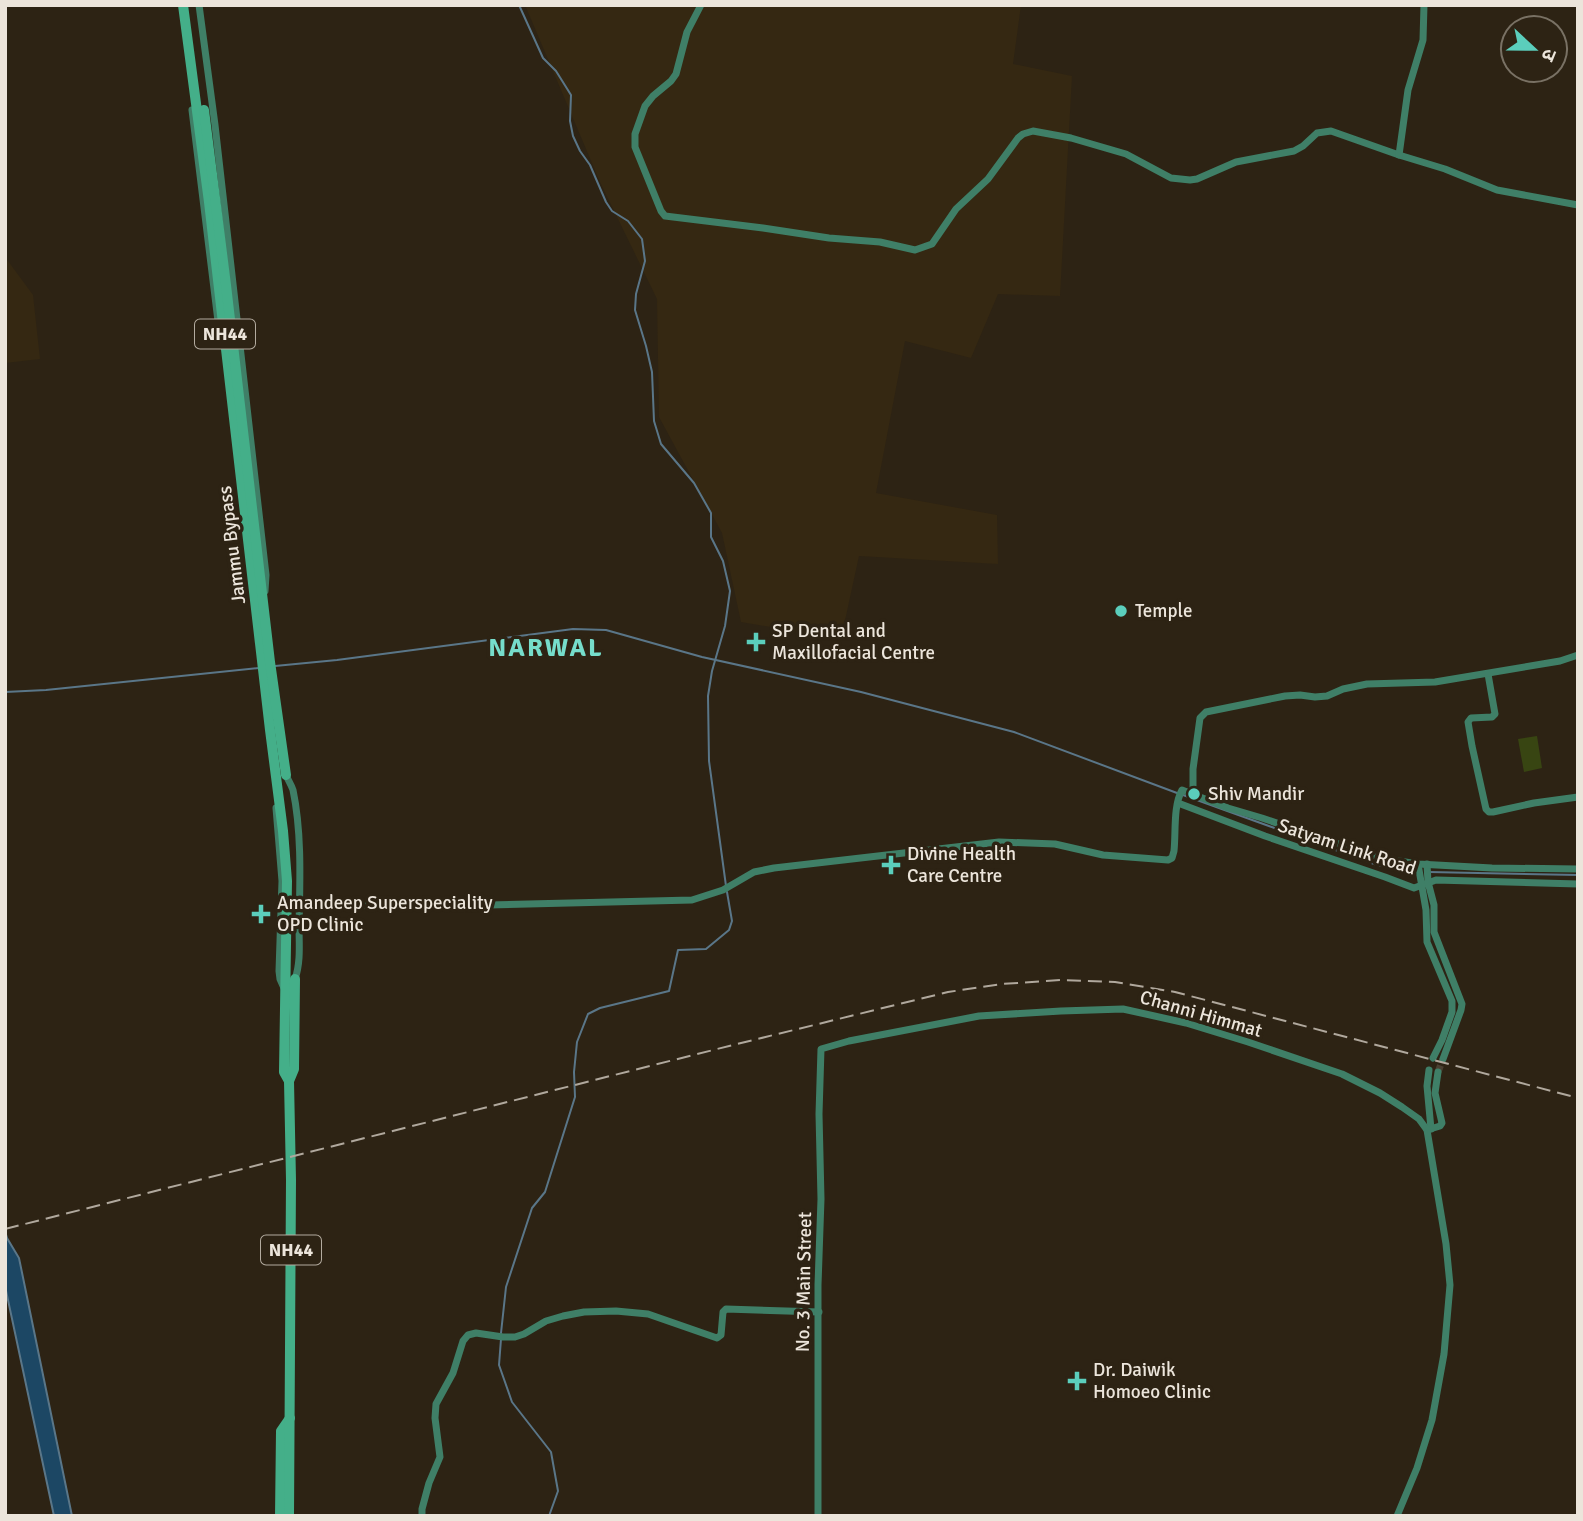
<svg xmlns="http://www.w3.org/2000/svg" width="1583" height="1521" font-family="Signika,'Noto Sans Devanagari',sans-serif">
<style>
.built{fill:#352812}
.green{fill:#384512}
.water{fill:#1c4764;stroke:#5a7688;stroke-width:2}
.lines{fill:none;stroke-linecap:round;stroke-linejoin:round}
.stream{stroke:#5a7688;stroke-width:2}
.secondary-tunnel{stroke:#4a4032;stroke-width:7;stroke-dasharray:7 3.5;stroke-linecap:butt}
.secondary{stroke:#3f7f67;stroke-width:7}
.highway{stroke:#44af89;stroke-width:10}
.rail{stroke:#b0a89d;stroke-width:2;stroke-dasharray:14 7;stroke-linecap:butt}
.poi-dot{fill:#5bcebc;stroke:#2d2314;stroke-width:2.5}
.labels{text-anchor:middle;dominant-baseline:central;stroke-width:7;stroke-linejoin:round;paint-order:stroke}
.shield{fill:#2d2314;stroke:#b3ab9f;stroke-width:2}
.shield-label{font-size:18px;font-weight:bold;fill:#ece5db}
.street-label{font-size:19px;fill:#ece5db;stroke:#2d2314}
.poi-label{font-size:19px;fill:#ece5db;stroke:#2d2314;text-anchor:start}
.district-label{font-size:26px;font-weight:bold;letter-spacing:2px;fill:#76ddcb;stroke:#2d2314}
</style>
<rect width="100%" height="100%" fill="#2d2314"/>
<g class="built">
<polygon points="525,5 1021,5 1013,64 1072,76 1060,296 998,294 971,358 905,341 876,493 997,515 998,564 859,556 841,639 741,622 722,533 659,417 657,299 600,182"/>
<polygon points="5,257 33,295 40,359 5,363"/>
</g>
<polygon class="green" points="1537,736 1542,768 1524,772 1518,739"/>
<polygon class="water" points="5,1231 7,1238 19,1258 72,1516 54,1516 5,1286"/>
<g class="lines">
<g class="stream">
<polyline points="519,5 543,58 556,71 571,95 570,121 573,136 580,151 590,165 606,202 612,211 628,221 642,239 645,261 636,294 635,310 646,346 652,372 654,421 661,444 694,483 711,513 711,537 723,561 730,591 725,626 712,671 708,696 709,761 726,886"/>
<polyline points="275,666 337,660 573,629 606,630 702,657 861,692 1014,732 1177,793"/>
<polyline points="5,692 46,690 259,668"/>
<polyline points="1183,795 1377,865 1406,872 1416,872"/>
<polyline points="1429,872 1578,875"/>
<polyline points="501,1333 506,1287 532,1208 545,1192 575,1097 574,1072 577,1042 588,1014 600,1008 669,991 678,950 706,949 729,930 732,921 727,892"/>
<polyline points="501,1339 499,1365 512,1402 551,1452 558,1491 549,1516"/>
</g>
<polyline class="secondary-tunnel" points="1438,1072 1443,1059"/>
<g class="secondary">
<polyline points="199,5 215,125 266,575 265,591"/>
<polyline points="701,5 687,32 676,74 671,81 653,96 645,106 635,134 635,147 661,211 665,216 763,228 829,238 880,242 915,250 932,244 956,209 988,179 1018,138 1023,134 1033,131 1071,138 1126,154 1171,178 1190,180 1197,179 1236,162 1294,151 1303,146 1317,133 1331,131 1399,155 1445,169 1497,190 1578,205"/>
<polyline points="192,110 218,321"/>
<polyline points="1399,155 1408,90 1423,40 1424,5"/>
<polyline points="1488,674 1495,714 1492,717 1471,718 1468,722 1472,746 1486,809 1489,812 1493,812 1534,803 1578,797"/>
<path d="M 286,775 C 288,780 291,784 293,790 C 302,833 300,881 299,926 C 299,943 301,962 295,979"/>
<polyline points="1193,793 1193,769 1200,718 1206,712 1285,696 1300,695 1315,697 1327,696 1343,689 1367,684 1435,682 1560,661 1578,655"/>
<polyline points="1178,803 1265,836 1385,877 1414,888 1436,880 1578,884"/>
<polyline points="276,808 282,881 279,971 280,979 284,988"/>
<polyline points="1418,864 1426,910 1427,942 1452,1001 1452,1012 1442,1040 1433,1058"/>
<polyline points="1427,864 1428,882 1434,905 1434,932 1462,1004 1461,1010 1443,1059"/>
<path d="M 300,903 L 401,907 L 692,900 L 723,890 L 754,872 L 774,868 L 999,842 L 1055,844 L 1103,855 L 1168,860 L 1172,858 L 1174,851 C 1176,832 1173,806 1182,790 L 1228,808 L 1262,818 L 1380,858 L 1418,864 L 1492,868 L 1578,869"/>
<polyline points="1429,1070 1427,1086 1431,1129"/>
<polyline points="1427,1130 1440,1126 1442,1123 1435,1093 1438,1072"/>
<polyline points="422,1516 422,1509 429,1483 440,1457 435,1418 436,1404 453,1373 463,1341 468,1335 476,1333 503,1337 515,1337 524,1334 546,1321 563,1316 584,1312 616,1311 648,1314 717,1338 721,1335 723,1312 726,1309 819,1312"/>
<polyline points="818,1516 818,1285 821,1199 819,1114 821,1049 849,1041 979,1016 1061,1011 1123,1009 1186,1023 1248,1042 1342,1074 1380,1093 1402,1107 1419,1119 1427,1130 1446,1244 1450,1285 1444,1354 1432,1420 1417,1468 1397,1516"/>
</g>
<g class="highway">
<polyline points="183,5 209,202 270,730 283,831 287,881 284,1072 289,1081"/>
<polyline points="204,110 226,285 270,662 286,775"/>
<polyline points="280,1516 281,1431 290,1418"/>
<polyline points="289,1516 291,1180 289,1081 294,1069 295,979"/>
</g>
<polyline class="rail" points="5,1229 733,1045 948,992 1002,984 1061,980 1115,982 1175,992 1578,1098"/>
</g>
<g class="poi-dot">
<circle cx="1121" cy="611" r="7"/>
<path d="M752.5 631.5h7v7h7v7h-7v7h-7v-7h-7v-7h7z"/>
<circle cx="1194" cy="794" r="7"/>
<path d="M887.5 854.5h7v7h7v7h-7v7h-7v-7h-7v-7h7z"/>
<path d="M257.5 903.5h7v7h7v7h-7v7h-7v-7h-7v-7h7z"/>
<path d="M1073.5 1370.5h7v7h7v7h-7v7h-7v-7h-7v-7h7z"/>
</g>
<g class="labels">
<g class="shield">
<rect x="195" y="319.5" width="60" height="29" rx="5"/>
<rect x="261" y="1235.5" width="60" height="29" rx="5"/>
</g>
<g class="shield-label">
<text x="225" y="334">NH44</text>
<text x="291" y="1250">NH44</text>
</g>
<g class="street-label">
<text transform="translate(232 545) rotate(-97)">Jammu Bypass</text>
<text transform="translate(1347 847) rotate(18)">Satyam Link Road</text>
<text transform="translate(1201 1014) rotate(16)">Channi Himmat</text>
<text transform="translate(804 1282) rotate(-89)">No. 3 Main Street</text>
</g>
<g class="poi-label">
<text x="1135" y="611">Temple</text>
<text x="772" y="631">SP Dental and<tspan x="772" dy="22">Maxillofacial Centre</tspan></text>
<text x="1208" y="794">Shiv Mandir</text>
<text x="907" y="854">Divine Health<tspan x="907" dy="22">Care Centre</tspan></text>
<text x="277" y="903">Amandeep Superspeciality<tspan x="277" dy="22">OPD Clinic</tspan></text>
<text x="1093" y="1370">Dr. Daiwik<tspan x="1093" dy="22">Homoeo Clinic</tspan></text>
</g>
<g class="district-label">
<text x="546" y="648">NARWAL</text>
</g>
</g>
<rect width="1583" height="1521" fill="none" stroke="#ece5db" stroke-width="14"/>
<g transform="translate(1534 49) rotate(112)"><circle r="33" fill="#2d2314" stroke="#797164" stroke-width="2"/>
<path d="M0-5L12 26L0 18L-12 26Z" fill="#5bcebc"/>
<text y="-10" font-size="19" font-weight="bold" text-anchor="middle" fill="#ece5db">उ</text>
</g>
</svg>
